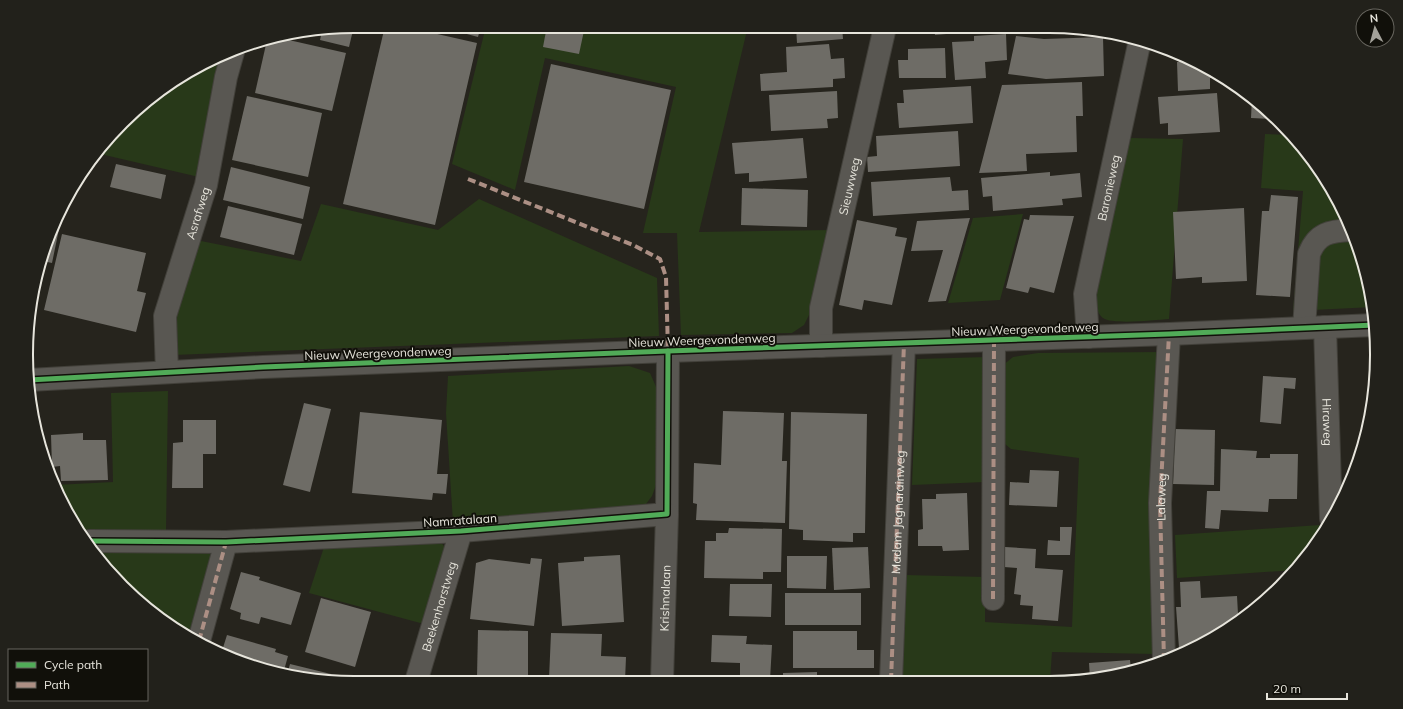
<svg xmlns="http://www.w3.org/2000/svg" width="1403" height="709" font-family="Mulish,sans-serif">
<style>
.green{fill:#283919}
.building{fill:#6e6c66}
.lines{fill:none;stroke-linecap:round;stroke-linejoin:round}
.minor-casing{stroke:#42403a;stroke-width:24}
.minor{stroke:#595752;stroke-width:22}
.quiet{stroke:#ac8f84;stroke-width:4;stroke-dasharray:8 4;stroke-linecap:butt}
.cycleway-casing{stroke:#11100a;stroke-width:8}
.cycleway{stroke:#51ab58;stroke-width:5}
.labels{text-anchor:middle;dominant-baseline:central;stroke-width:4;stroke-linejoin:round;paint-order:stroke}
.street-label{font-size:12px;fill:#e7e5dc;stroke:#11100a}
.rim{fill:none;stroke:#e7e5dc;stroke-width:2}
</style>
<rect width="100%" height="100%" fill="#26241d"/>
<g class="green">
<polygon points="486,26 748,26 699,232 832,230 812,309 804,325 792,333 681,335 677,233 643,233 676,87 545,58 515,190 452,164"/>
<polygon points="223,57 199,177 96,153 107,138 154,94"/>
<polygon points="1265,134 1293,135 1333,190 1359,249 1373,307 1293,311 1303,191 1261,188"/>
<path d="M 1130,138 L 1183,139 L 1169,319 C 1155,320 1113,325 1103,318 C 1097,314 1096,304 1095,298 Z"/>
<polygon points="479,199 657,278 659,336 173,355 171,314 196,240 301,261 321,204 438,230"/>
<polygon points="1023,214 1000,300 948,303 973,218"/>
<polygon points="1163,352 1156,654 1052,652 1050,680 899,681 905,575 985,577 985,622 1072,627 1079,458 1011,449 1005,444 1003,435 1002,366 1013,357 1038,353"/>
<polygon points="987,357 985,482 912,485 917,359"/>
<polygon points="629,366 650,373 660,396 660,456 656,485 652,496 646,504 635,510 453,523 446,413 448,376"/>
<polygon points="168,391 166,532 84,533 60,500 55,485 113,482 111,393"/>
<polygon points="1320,525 1321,533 1296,570 1177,578 1175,535"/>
<polygon points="440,541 444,546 444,553 424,624 309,593 325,544"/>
<polygon points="95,548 206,550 210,554 212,560 193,637 122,587"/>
</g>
<g class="building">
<polygon points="354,26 349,47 320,40 322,31"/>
<polygon points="385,26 402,26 477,43 435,225 343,204"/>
<polygon points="437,26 481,26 478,37"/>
<polygon points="547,26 585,26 579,54 543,47"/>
<polygon points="796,26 842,26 843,39 797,43"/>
<polygon points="934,27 957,27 958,33 935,35"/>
<polygon points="969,27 1004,27 1005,30 970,33"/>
<polygon points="1050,27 1070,27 1078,29 1051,30"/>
<polygon points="1006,34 1007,60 985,62 986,78 955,80 952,42 974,41 974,36"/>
<polygon points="1016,36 1044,39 1103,37 1104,76 1046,79 1008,74"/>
<polygon points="280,38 346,53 332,111 255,93 267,40"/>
<polygon points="829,44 831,59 844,58 845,78 833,79 833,87 761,91 760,74 787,72 786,47"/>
<polygon points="945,48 946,78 899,78 898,60 908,60 908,49"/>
<polygon points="1195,61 1222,77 1210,78 1210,89 1178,91 1177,62"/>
<polygon points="551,64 671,90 644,209 524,182"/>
<polygon points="1082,82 1083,116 1076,116 1077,152 1026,154 1027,171 979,173 1002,85"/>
<polygon points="971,86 973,123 899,128 897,103 904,103 903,90"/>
<polygon points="837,91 838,118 827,119 828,128 771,131 769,95"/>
<polygon points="1217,93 1220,132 1168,135 1168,123 1160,124 1158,97"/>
<polygon points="247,96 322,113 308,177 232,160"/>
<polygon points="1252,97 1275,119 1251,118"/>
<polygon points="958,131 960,166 868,172 867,157 877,156 876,136"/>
<polygon points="803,138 807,178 749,182 749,173 735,174 732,143"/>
<polygon points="116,164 166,175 161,199 110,187"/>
<polygon points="231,167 310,187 303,219 223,200"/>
<polygon points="1050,172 1050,176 1080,173 1082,197 1062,199 1063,205 993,211 992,196 983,197 981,178"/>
<polygon points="950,177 952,191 968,190 969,210 873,216 871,182"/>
<polygon points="742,188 808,190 807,227 741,225"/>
<polygon points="1271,195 1298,197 1290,297 1256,295 1262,211 1269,211"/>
<polygon points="64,205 52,263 43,261 50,245"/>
<polygon points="228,206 302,224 294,255 220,237"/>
<polygon points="1244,208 1247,281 1202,283 1202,277 1176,279 1173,212"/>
<polygon points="1030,215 1074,216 1054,293 1030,287 1028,293 1006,288 1024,219 1029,220"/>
<polygon points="970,218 946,301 928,302 943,250 911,251 917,221"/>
<polygon points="857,220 897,228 895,236 907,238 892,305 864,300 862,310 839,305"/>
<polygon points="62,234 146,253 137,291 146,293 136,332 44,310"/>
<polygon points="1263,376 1296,378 1295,389 1284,388 1281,424 1260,422"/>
<polygon points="1373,395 1371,407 1370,407 1370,396"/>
<polygon points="304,403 331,409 310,492 283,485"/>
<polygon points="723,411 784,413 782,461 787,461 785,523 696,520 697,504 693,503 694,463 721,465"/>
<polygon points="360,412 442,420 437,474 448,474 446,494 433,493 432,500 352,493"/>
<polygon points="791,412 867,414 865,533 853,533 853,542 803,540 803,530 789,529"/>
<polygon points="183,420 216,420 216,454 203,454 203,488 172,488 173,443 183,442"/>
<polygon points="1175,429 1215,430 1214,485 1173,484"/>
<polygon points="83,433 83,440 106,440 108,480 61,481 60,466 52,467 51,435"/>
<polygon points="1221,449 1257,451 1256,458 1270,458 1270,454 1298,454 1297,499 1269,499 1268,512 1221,510 1219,529 1205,528 1207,491 1220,491"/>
<polygon points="1030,470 1059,471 1057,507 1009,505 1010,482 1029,483"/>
<polygon points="967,493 969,550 943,551 942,546 918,546 918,530 923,529 922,499 936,499 936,494"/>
<polygon points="1060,527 1072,527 1070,555 1047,555 1048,540 1060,541"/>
<polygon points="729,528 782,529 781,572 763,572 763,579 704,578 705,541 716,541 716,533 728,533"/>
<polygon points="868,547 870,588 834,590 832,548"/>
<polygon points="1005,547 1036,549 1035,568 1063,570 1058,621 1032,619 1033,606 1020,605 1021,595 1014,594 1017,568 1004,567"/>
<polygon points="620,555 624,622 562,626 558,563 584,561 584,557"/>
<polygon points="787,556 827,556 826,589 787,588"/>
<polygon points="531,558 542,559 534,626 470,619 476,563 489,559 530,564"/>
<polygon points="241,572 260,577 259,580 301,593 291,625 261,617 259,624 240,619 241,613 230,609"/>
<polygon points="1200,581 1201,598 1237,596 1238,614 1250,614 1193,647 1179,648 1176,607 1181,607 1180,582"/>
<polygon points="730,584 772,584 771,617 729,616"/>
<rect x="785" y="593" width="76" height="32"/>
<polygon points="321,598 371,612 355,667 305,652"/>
<polygon points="478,630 528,631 528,678 477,677"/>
<polygon points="793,631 857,631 857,650 874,650 874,668 793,668"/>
<polygon points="551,633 602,634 601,656 626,657 625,681 549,679"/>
<polygon points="227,635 276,649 275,652 288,656 283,674 270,672 221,654"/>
<polygon points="712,635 747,636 746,644 772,645 770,680 740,679 740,663 711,662"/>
<polygon points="1130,660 1131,670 1090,680 1089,663"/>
<polygon points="290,664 331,674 329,682 287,675"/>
<polygon points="817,672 817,678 853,677 853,681 783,681 783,673"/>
</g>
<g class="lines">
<defs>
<g id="minor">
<path id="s1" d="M 1325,327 L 1331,518"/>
<path d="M 1304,328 L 1309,254 C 1317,233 1330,231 1351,230"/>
<path id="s2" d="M 1088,337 L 1085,294 L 1140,40"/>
<path id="s3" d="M 821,346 L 821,308 L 885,27"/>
<path id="s4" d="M 167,372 L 165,316 L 206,185 L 226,77 L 233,52"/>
<polyline points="29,380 263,367 668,351 1169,334 1375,325"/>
<polyline points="90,541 226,542 461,531 667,514 668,351"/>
<polyline points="993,599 994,340"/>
<polyline points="199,641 226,542"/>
<path id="s5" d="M 1164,661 L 1160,503 L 1169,334"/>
<path id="s6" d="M 662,681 L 667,514"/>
<path id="s7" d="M 891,681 L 904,343"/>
<path id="s8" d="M 416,682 L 461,531"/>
</g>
</defs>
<use href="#minor" class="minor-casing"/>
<use href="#minor" class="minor"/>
<g class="quiet">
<polyline points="468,179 633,245 660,259 666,277 668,351"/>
<polyline points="993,599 994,340"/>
<polyline points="199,641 226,542"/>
<polyline points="1164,661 1160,503 1169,334"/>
<polyline points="891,681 904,343"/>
</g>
<defs>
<g id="cycleway">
<polyline points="29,380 263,367 668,351 1169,334 1375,325"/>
<polyline points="90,541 226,542 461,531 667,514 668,351"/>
</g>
</defs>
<use href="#cycleway" class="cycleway-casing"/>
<use href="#cycleway" class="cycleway"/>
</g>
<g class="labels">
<g class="street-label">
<text stroke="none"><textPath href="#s3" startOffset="163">Sieuwweg</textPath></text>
<text stroke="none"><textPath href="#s2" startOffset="152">Baronieweg</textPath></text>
<text stroke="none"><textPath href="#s4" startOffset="164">Asrafweg</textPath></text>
<text transform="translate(1025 329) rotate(-2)">Nieuw Weergevondenweg</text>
<text transform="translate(702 340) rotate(-2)">Nieuw Weergevondenweg</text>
<text transform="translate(378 353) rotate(-2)">Nieuw Weergevondenweg</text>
<text stroke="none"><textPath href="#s1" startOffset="95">Hiraweg</textPath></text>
<text stroke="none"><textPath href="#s5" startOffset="164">Lalaweg</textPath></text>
<text stroke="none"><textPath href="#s7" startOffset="169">Madam Jagnarainweg</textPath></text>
<text transform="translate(460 520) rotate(-4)">Namratalaan</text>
<text stroke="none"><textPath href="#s6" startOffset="83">Krishnalaan</textPath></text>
<text stroke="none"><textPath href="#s8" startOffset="79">Beekenhorstweg</textPath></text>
</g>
</g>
<path d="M0 0H1403V709H0ZM354 33H1049A321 321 0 0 1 1370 354V355A321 321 0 0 1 1049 676H354A321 321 0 0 1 33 355V354A321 321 0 0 1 354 33Z" fill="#22211b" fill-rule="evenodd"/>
<path class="rim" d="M354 33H1049A321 321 0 0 1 1370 354V355A321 321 0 0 1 1049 676H354A321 321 0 0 1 33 355V354A321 321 0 0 1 354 33Z"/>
<rect x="8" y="649" width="140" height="52" fill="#11100a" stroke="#67655e"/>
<rect x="16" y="662" width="20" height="6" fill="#51ab58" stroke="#67655e"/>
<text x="44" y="669" font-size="12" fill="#e7e5dc">Cycle path</text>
<rect x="16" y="682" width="20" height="6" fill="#ac8f84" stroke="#67655e"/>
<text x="44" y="689" font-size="12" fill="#e7e5dc">Path</text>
<g transform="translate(1375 28) rotate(354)"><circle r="19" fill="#11100a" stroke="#67655e"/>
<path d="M0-3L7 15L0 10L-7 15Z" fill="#a3a199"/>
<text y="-6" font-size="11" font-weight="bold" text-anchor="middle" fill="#e7e5dc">N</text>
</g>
<path d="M1267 693v6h80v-6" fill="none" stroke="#e7e5dc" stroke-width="2"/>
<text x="1273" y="693" font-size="12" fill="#e7e5dc" stroke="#11100a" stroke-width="3" paint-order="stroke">20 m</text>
</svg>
